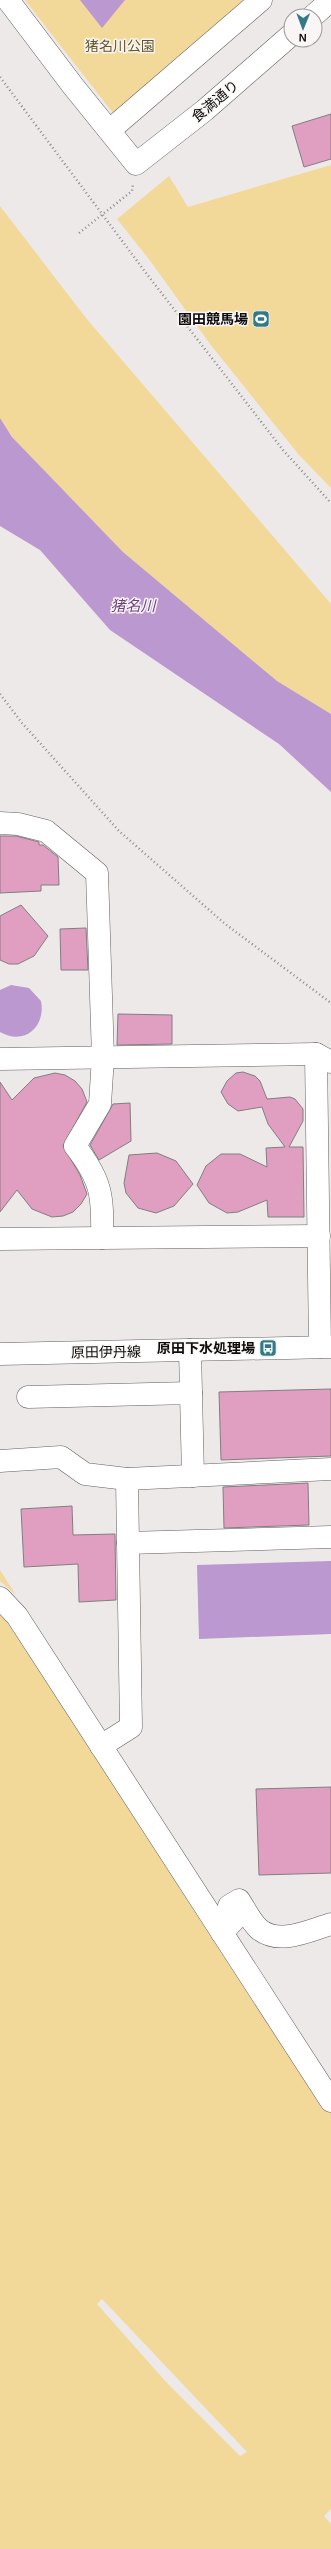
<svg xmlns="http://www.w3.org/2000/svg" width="331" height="2549" font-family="Helvetica,'Noto Sans JP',sans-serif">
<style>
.green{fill:#f2d99a;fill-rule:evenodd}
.water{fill:#bb98d0}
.building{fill:#e09fc1;stroke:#817e80}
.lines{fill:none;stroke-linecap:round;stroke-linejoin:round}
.minor-casing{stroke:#635f5f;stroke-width:23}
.path{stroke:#8d8b8a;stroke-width:2.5;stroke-dasharray:1 3;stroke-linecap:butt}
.minor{stroke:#fff;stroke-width:22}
.labels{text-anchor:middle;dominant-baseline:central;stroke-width:3;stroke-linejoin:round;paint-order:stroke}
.park-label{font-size:14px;fill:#665524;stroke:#faf6f6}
.street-label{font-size:14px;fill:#0d0c0b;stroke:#faf6f6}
.poi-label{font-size:14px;font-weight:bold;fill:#0d0c0b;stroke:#faf6f6;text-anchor:end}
.water-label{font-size:15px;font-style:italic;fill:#6d4085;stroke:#faf6f6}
</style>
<rect width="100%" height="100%" fill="#ede9e9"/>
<g class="green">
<polygon points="25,0 244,0 113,113"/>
<polygon points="331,165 331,488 299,455 210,344 151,262 117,219 169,176 188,207"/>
<polygon points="0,206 86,318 331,604 331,714 277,681 123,552 12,437 0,418"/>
<polygon points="0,1570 16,1595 0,1581"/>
<path d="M 0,1613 L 47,1676 L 331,2113 L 331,2509 L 324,2516 L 331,2524 L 331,2549 L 0,2549 ZM 102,2299 L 247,2452 L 240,2456 L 167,2383 L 97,2304 Z"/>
</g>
<g class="water">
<polygon points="80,0 125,0 102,28"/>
<polygon points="0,418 12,437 123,552 277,681 331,714 331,792 279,744 110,630 40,550 0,526"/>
<path d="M 11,985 L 29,988 L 41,1001 C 46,1027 24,1046 0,1032 L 0,990 Z"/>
<polygon points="331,1561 331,1634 199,1639 197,1565"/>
</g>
<g class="building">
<polygon points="331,114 331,159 304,167 292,126"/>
<polygon points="0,836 16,836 39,842 39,845 43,845 58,857 59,885 41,885 41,891 0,893"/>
<polygon points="21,905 48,936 34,956 18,964 9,964 0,960 0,916"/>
<polygon points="86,928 88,970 61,970 60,929"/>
<polygon points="118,1014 172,1015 172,1044 117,1045"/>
<polygon points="243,1072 255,1076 260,1081 267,1099 290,1097 295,1099 303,1109 303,1121 289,1147 303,1147 304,1217 268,1217 267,1200 238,1212 227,1213 209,1203 197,1185 206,1166 221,1154 240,1154 267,1167 266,1148 285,1147 268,1124 262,1107 238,1111 228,1104 221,1092 227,1081 236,1073"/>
<polygon points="55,1073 65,1075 75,1081 82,1089 87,1102 63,1146 80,1175 87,1194 81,1204 73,1212 63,1216 52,1217 32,1209 17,1190 0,1212 0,1082 12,1100 34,1078"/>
<polygon points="130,1103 131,1141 99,1160 90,1145 113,1104"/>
<polygon points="157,1153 176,1161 193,1184 174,1206 156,1213 138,1208 126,1193 124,1183 129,1155"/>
<polygon points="331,1389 331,1456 221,1460 219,1392"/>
<polygon points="308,1483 309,1525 224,1528 223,1487"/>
<polygon points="72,1506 73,1535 115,1534 116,1600 79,1602 78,1564 24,1567 21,1509"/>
<polygon points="331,1787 331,1873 259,1875 256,1789"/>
</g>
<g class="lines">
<defs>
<g id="minor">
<polyline points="8,0 73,86 136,164 205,110 291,35"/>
<polyline points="313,16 331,0"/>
<polyline points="110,130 261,0"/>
<path d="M 0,823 L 18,824 L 46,831 L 97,873 L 103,1057 L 100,1104 L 75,1146 C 102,1181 103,1196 102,1238"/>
<polyline points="316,1054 320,1347"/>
<polyline points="0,1059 316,1054 331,1062"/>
<polyline points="0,1239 319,1236"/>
<polyline points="190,1350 191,1393"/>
<polyline points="0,1354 331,1347"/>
<polyline points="28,1397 191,1393 193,1476"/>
<polyline points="0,1461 61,1457 85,1474 127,1479 331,1469"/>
<polyline points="127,1479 128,1543 331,1537"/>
<polyline points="0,1598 17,1616 331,2101"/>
<polyline points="101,1746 131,1727 128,1543"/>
<path d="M 222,1933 L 235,1919 L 229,1906 L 239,1900 C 245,1909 251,1922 259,1929 C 279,1946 310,1930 331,1924"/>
</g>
</defs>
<use href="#minor" class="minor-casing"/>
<g class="path">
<polyline points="0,77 146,273 283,450 331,503"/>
<polyline points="79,233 132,191 133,184"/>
<polyline points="0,694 22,723 119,831 224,923 331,1003"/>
</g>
<use href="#minor" class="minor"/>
</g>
<defs>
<symbol id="stadium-square" viewBox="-11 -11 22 22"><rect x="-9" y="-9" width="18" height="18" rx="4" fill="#347a86" stroke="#faf6f6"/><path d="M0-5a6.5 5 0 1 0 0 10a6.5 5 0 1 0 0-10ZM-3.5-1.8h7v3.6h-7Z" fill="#fff"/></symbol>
<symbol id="bus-square" viewBox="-11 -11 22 22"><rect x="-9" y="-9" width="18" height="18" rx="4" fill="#347a86" stroke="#faf6f6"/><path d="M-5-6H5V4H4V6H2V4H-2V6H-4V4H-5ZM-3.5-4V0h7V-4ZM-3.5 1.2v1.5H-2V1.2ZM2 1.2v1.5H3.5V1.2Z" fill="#fff"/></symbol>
</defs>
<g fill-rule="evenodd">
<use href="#stadium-square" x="251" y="309" width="20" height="20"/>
<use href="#bus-square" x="258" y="1338" width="20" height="20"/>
</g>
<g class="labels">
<g class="park-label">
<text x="120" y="46">猪名川公園</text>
</g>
<g class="street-label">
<text transform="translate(215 101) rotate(-40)">食満通り</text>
<text transform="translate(106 1352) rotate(-1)">原田伊丹線</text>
</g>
<g class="poi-label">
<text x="248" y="319">園田競馬場</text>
<text x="255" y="1348">原田下水処理場</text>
</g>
<g class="water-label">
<text x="133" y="605">猪名川</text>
</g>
</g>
<g transform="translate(303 28) rotate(181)"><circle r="19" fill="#faf6f6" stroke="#9b9898"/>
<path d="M0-3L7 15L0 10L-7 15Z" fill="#347a86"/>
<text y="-6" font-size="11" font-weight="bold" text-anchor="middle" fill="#0d0c0b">N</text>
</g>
</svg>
